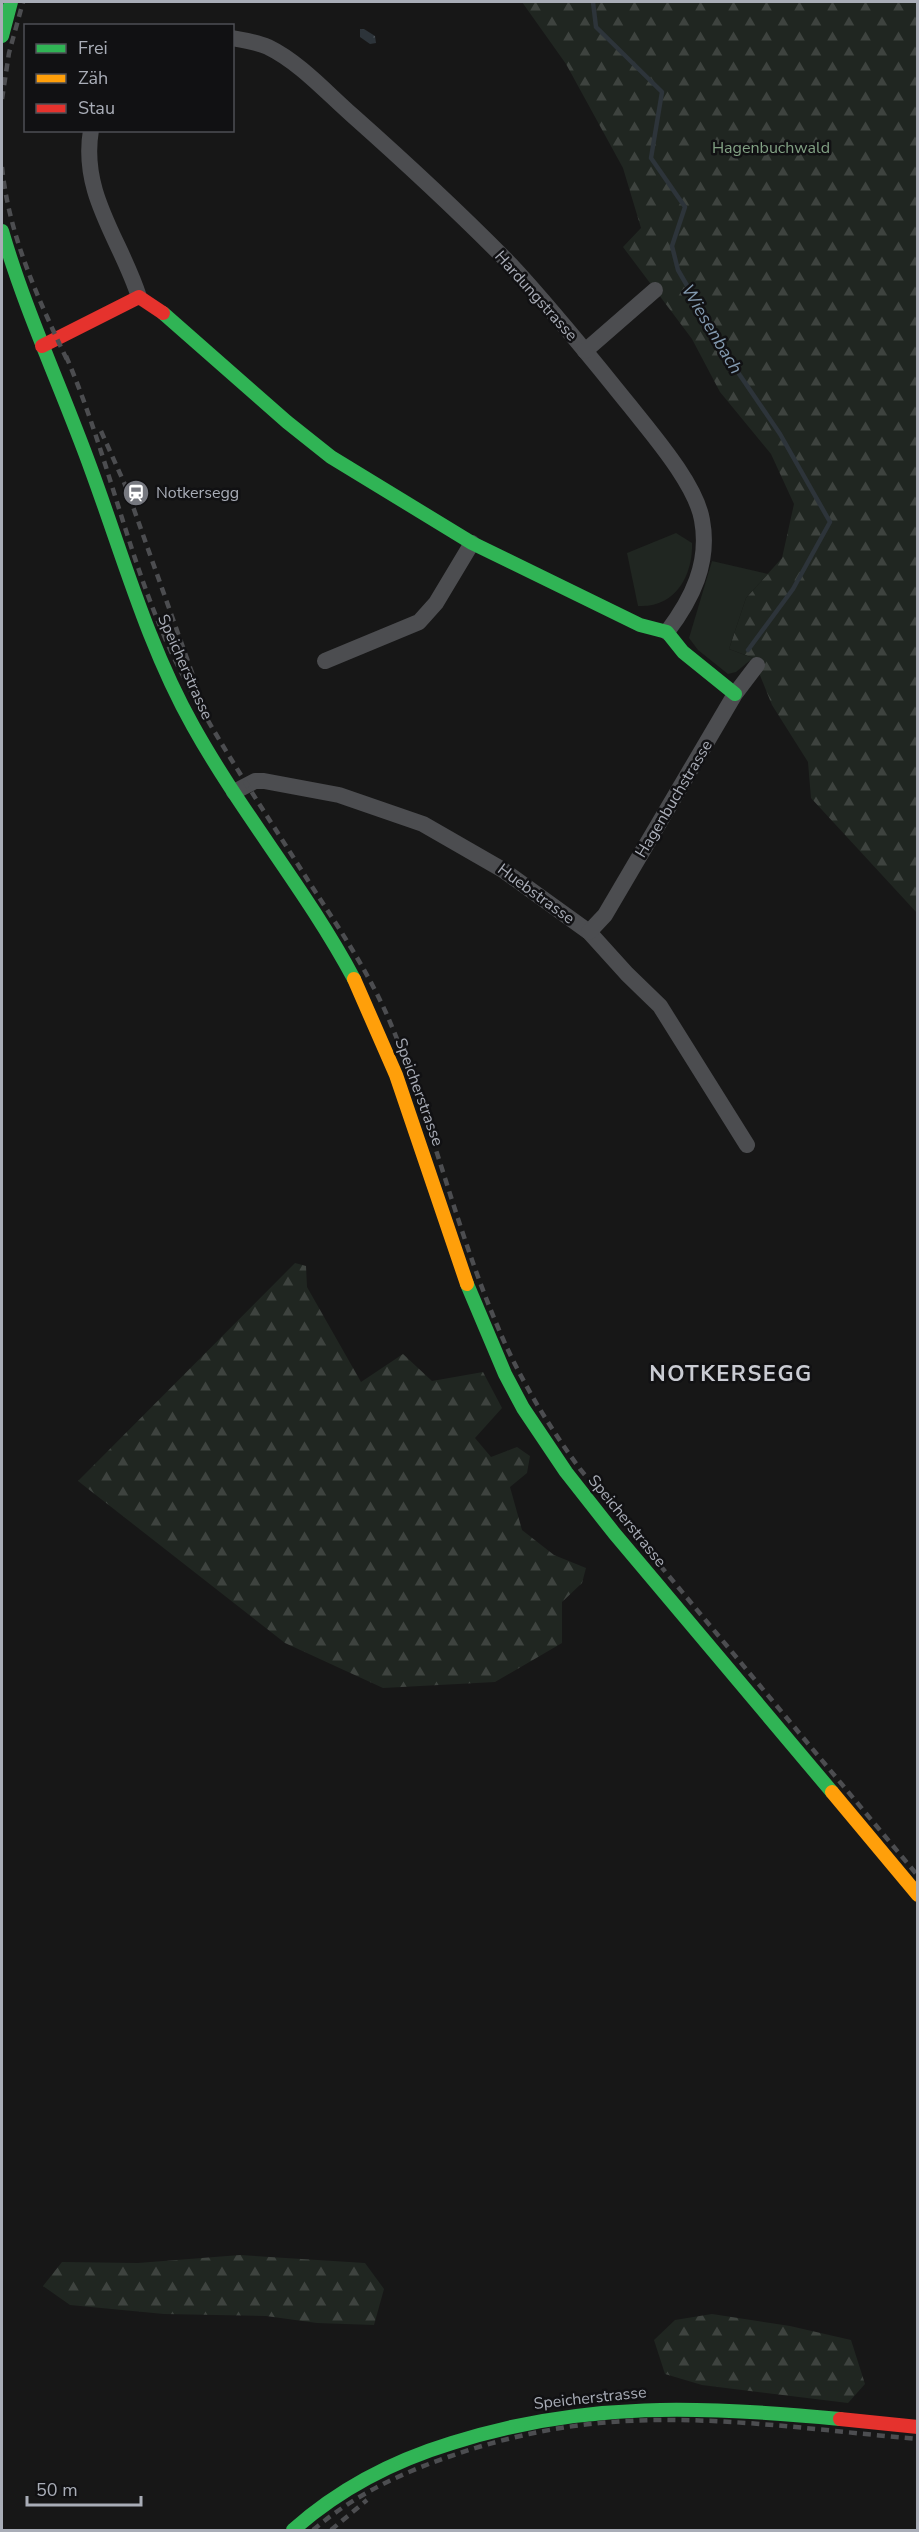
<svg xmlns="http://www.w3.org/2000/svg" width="919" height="2532" font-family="'Nunito Sans',sans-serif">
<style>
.forest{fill:url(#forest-firs)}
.park{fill:#202621}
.water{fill:url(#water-ripples)}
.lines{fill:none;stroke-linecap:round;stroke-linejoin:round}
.stream{stroke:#2d343a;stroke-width:4.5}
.street{stroke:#4c4d50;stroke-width:16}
.fast{stroke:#30b455;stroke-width:14}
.slow{stroke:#ff9f0a;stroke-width:14}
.jam{stroke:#e5322d;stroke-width:14}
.rail{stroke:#4c4d50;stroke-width:4.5;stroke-dasharray:8 6;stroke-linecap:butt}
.labels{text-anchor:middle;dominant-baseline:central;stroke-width:5;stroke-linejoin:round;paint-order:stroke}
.park-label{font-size:16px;fill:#82a184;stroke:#111113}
.street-label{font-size:16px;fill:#a9adb7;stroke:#111113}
.poi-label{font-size:16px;fill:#a9adb7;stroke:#111113;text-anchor:start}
.water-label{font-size:18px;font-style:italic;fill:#839ab0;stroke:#111113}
.district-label{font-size:22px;font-weight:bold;letter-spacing:1.5px;fill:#caccd3;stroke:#111113}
</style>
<defs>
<pattern id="forest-firs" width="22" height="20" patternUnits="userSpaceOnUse" patternTransform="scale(1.5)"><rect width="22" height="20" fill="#202621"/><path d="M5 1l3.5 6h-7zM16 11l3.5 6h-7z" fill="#3e433f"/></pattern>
<pattern id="water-ripples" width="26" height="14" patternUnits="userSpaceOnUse" patternTransform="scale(1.5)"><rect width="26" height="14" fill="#2d343a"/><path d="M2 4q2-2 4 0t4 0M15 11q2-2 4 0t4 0" fill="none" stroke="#494f54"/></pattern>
</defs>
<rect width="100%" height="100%" fill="#171717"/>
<g class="forest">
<polygon points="522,2 917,2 917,913 811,798 808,762 772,705 753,658 729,649 746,598 782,558 794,504 771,454 720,392 692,339 623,247 641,228 623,168 566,64"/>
<polygon points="295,1263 306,1266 307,1287 361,1382 403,1354 432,1381 483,1372 502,1408 475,1438 491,1457 517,1447 530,1456 527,1473 510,1487 522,1530 554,1555 586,1568 582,1583 562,1602 562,1643 495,1682 383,1688 285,1643 78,1481"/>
<polygon points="240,2255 365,2263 384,2289 374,2325 317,2323 266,2316 164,2314 70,2305 43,2286 62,2262 138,2263"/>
<polygon points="712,2314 790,2326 851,2340 865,2384 848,2403 702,2385 665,2374 654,2340 675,2320"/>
</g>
<g class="park">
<path d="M 676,533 L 692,543 C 693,576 675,608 638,606 L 627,553 Z"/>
<polygon points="712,561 768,574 746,598 729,649 753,658 736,672 728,674 698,650 689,638"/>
</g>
<polygon class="water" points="360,29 364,29 375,36 376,43 370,44 360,37"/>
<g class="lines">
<polyline class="stream" points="593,2 596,27 662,92 651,158 685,207 672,246 678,270 735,368 780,434 830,522 793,589 748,650"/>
<g class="street">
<path d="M 232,38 C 244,40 257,42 268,47 C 299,62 326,92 352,115 C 406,163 459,212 510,264 C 552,309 591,358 630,406 C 652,434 696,484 702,520 C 710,563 692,599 667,632"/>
<path d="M 91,130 C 80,194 121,240 139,297"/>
<polyline points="585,351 655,290"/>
<polyline points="325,661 419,622 436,603 472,543"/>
<polyline points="234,792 255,781 264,781 339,795 423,824 503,870 589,932 627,974 660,1006 747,1145"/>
<polyline points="589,932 605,915 735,694 757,665"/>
</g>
<g class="fast">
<polyline points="2,36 11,2"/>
<path d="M 2,231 C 26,313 62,389 91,469 C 123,556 148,646 193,726 C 242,814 307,891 354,979"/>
<polyline points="163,313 287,422 331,457 472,543 640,625 667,632 683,652 735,694"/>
<polyline points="467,1284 505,1374 523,1408 566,1472 614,1533 832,1792"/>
<path d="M 293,2530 C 339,2489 393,2461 452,2443 C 583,2401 705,2406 840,2419"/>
</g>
<g class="slow">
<polyline points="354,979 396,1075 467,1284"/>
<polyline points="832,1792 918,1895"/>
</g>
<g class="jam">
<polyline points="42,346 139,297 163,313"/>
<polyline points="840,2419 918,2427"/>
</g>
<g class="rail">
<polyline points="2,99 9,53 23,2"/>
<path d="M 2,167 C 9,237 39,301 69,364"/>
<path d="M 66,356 C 110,458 130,571 180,670 C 218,743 265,812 309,882 C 337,925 366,968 387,1015 C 431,1116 454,1224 497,1325 C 518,1376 547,1424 580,1469 L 918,1876"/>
<polyline points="101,431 126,487 196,684"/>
<path d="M 313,2530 C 353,2496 399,2474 448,2457 C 496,2440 548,2428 599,2423 C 705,2413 812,2430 918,2439"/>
<polyline points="331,2530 367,2500"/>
</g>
</g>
<defs>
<symbol id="station-disc" viewBox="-11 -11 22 22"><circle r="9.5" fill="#76787f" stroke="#111113"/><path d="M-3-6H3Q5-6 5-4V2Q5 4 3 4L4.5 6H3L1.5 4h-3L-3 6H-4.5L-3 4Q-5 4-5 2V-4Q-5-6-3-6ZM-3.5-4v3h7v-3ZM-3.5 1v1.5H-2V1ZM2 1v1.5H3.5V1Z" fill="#fff"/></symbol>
</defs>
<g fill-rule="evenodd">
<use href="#station-disc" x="121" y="478" width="30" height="30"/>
</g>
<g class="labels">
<g class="park-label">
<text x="771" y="148">Hagenbuchwald</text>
</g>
<g class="street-label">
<text transform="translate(536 296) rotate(48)">Hardungstrasse</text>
<text transform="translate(185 667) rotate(66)">Speicherstrasse</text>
<text transform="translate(674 799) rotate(-59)">Hagenbuchstrasse</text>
<text transform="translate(536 894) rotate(36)">Huebstrasse</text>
<text transform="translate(419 1092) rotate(70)">Speicherstrasse</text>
<text transform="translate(627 1521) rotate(51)">Speicherstrasse</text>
<text transform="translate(590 2398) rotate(-6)">Speicherstrasse</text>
</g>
<g class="poi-label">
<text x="156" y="493">Notkersegg</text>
</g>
<g class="water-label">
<text transform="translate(712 329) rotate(59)">Wiesenbach</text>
</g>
<g class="district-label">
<text x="731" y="1374">NOTKERSEGG</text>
</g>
</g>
<rect width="919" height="2532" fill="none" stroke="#a9adb7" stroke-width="6"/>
<rect x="24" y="24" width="210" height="108" fill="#111113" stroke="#4e4f55" stroke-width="1.5"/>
<rect x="36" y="44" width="30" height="9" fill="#30b455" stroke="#4e4f55" stroke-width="1.5"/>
<text x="78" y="54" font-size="18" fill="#a9adb7">Frei</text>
<rect x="36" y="74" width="30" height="9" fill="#ff9f0a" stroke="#4e4f55" stroke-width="1.5"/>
<text x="78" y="84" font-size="18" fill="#a9adb7">Zäh</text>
<rect x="36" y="104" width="30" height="9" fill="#e5322d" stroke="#4e4f55" stroke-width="1.5"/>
<text x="78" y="114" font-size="18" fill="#a9adb7">Stau</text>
<path d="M27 2496v9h114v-9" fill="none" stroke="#a9adb7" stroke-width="3"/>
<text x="36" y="2496" font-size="18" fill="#a9adb7" stroke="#111113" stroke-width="4.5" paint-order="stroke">50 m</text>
</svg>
